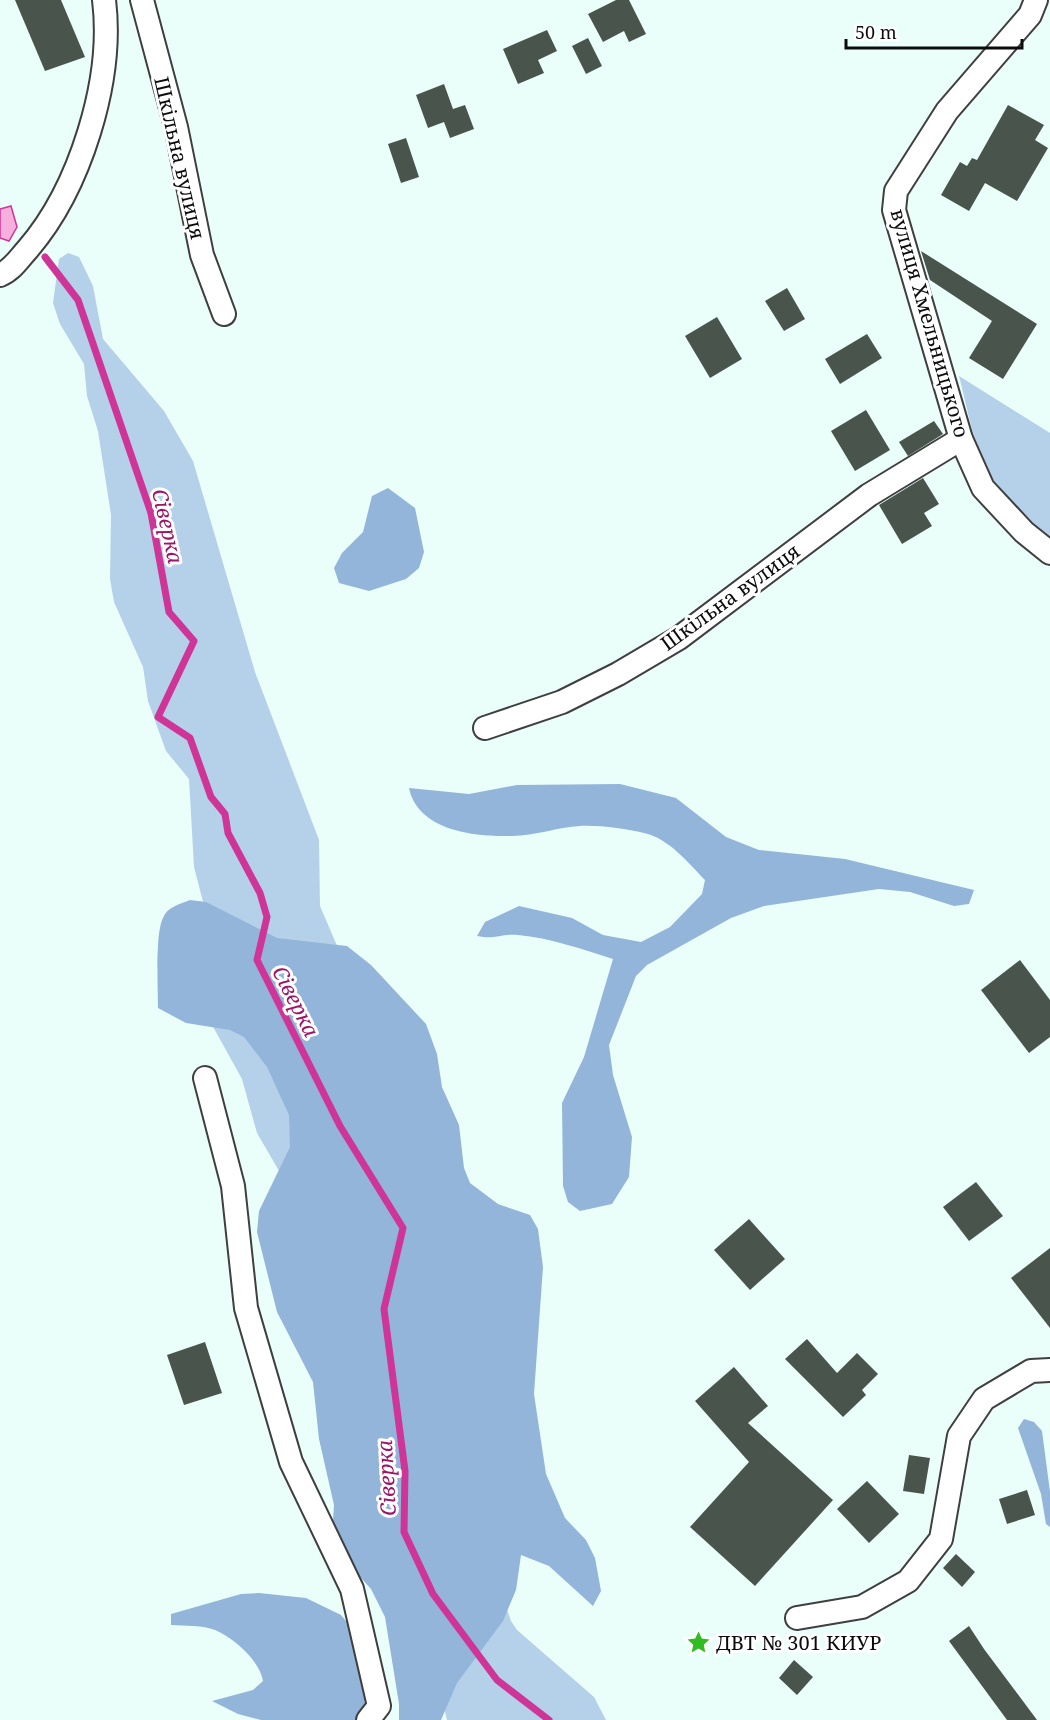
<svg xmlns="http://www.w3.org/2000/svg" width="1050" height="1720" font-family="'Noto Serif',serif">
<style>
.green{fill:#b4d1e9}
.forest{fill:#93b5da}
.water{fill:#f7afde;stroke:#ce3596;stroke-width:1.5}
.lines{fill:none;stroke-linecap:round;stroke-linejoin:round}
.stream{stroke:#ce3596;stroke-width:7}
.building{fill:#48544c}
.minor-casing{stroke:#3f3f3f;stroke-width:26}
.minor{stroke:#fff;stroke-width:22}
.labels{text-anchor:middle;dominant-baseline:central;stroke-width:6;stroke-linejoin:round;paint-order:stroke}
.street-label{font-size:20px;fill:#0c0c0c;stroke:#fff}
.poi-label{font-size:20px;fill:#0c0c0c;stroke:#fff;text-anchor:start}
.water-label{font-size:21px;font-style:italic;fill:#9e1466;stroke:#fff}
</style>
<rect width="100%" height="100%" fill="#eafffa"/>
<g class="green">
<polygon points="68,253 79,257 93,286 103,339 164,411 193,461 255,672 319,840 320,906 350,976 477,1525 511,1621 517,1630 594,1697 606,1720 447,1720 429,1646 282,1176 257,1133 242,1079 211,1023 217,956 194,867 189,779 166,751 148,701 143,667 114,602 110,579 111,515 98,431 87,396 84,364 60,324 53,303 59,259"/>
<path d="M 959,376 L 1050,433 L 1050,539 C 1030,523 1009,503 994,482 C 974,452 968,410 959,376 Z"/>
</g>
<g class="forest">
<polygon points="388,488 415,508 424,552 419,568 406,579 369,591 339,583 334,568 342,553 363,532 372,496"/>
<path d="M 620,784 L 676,798 L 726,837 L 759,850 L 845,859 L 974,890 L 969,904 L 954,906 L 910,892 L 879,889 L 764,906 L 731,918 L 647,965 L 636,976 L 609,1045 L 613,1075 L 632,1137 L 629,1177 L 612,1204 L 580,1211 L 568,1202 L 563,1186 L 562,1103 L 584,1057 L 613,959 C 582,949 550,938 518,935 C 500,933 497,940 477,936 L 485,922 L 519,906 L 572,918 L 603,935 L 641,942 L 670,927 L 702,894 L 705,880 C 688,863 670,839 644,833 C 626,829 600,825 580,826 C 558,827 535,836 512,836 C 475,837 418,831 409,788 L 469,794 L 517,785 Z"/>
<path d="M 190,900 L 206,902 L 277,938 L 347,946 L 371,965 L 426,1024 L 437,1054 L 442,1087 L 459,1125 L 464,1168 L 470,1183 L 498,1204 L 530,1215 L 538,1229 L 543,1267 L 534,1394 L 546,1474 L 565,1518 L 586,1540 L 595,1558 L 601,1591 L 593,1606 L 549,1566 L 521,1555 L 516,1590 L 503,1621 L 457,1683 L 441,1720 L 399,1720 L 399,1704 L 385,1617 L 371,1589 L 350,1566 L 332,1535 L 334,1505 L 319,1439 L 313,1382 L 277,1312 L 257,1232 L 259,1211 L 290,1147 L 289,1115 L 267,1067 L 244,1037 L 230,1030 L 186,1023 L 158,1008 C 158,988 155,934 163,918 C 167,907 180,904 190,900 Z"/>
<polygon points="1024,1419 1034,1422 1042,1431 1050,1492 1050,1527 1046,1524 1041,1494 1018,1428"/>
<path d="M 259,1593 L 306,1598 L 341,1615 L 350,1626 L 364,1689 L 366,1720 L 261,1720 L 238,1714 L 212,1701 L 253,1690 L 263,1681 C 260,1661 234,1638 215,1630 C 203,1625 185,1626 171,1625 L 171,1614 L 241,1594 Z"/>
</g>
<polygon class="water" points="11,206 17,227 9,241 0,238 0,209"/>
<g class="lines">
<polyline class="stream" points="45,257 78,300 151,513 169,612 194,641 158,717 190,738 211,797 225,814 228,833 260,893 267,917 257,960 340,1126 403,1228 384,1309 405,1471 404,1532 433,1594 497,1680 549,1720"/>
</g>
<g class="building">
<polygon points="15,0 61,0 85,57 45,71"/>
<polygon points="616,0 629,0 646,34 629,42 624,31 603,42 588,14"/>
<polygon points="547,30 557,51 538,60 544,73 518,84 503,49"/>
<polygon points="588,38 602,66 586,74 572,46"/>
<polygon points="444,84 453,109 465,105 474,129 450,138 444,122 428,128 416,95"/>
<polygon points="1008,105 1044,125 1035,140 1048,148 1017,201 985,183 969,211 941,195 960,162 967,166 972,158 977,160"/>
<polygon points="406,138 419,177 401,183 388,144"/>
<polygon points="921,251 1037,324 1003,379 969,358 992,321 930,280"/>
<polygon points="787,288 805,319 784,331 765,301"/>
<polygon points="717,317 742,359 710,378 685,336"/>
<polygon points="867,334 882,358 840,384 825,359"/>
<polygon points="866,410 890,450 855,471 831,431"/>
<polygon points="934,421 943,434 908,456 899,442"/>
<polygon points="923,478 939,504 924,513 932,526 902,544 879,505"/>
<polygon points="1020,960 1050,1000 1050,1037 1029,1053 981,990"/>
<polygon points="976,1182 1003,1216 969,1241 943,1207"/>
<polygon points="749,1219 785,1259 750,1290 714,1250"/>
<polygon points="1050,1248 1050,1328 1011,1278"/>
<polygon points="807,1339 837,1373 857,1353 878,1374 862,1390 866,1395 843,1417 785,1359"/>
<polygon points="205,1342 222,1393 184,1405 167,1355"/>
<polygon points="734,1367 768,1406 748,1423 833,1500 755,1586 690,1527 749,1462 695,1401"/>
<polygon points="909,1455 930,1458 924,1494 903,1491"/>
<polygon points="867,1481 899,1514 869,1543 837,1509"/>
<polygon points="1027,1490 1035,1515 1007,1524 999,1499"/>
<polygon points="956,1554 975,1572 962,1587 943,1568"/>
<polygon points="969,1626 984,1649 1037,1720 1007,1720 949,1641"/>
<polygon points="794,1660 813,1677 797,1695 779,1678"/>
</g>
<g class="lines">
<defs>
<g id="minor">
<polyline points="142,0 176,127 202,255 224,314"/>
<polyline points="1036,0 1030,15 947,111 896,191 894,210 961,439 983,488 1024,532 1050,553"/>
<path d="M 0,275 C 12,270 18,260 27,250 C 80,189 114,80 104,0"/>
<polyline points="485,728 562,702 618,674 679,638 869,495 961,439"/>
<polyline points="205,1078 233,1186 246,1308 291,1462 352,1589 379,1706 368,1720"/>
<polyline points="797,1618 862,1607 908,1581 941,1539 959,1436 984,1399 1031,1371 1050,1370"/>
</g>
</defs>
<use href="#minor" class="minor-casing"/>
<use href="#minor" class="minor"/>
</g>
<defs>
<symbol id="sight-bare" viewBox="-9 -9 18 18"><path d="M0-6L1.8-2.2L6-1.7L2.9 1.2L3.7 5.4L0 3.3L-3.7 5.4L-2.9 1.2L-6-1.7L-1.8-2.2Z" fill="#2fbd23" stroke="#fff" stroke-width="2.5" paint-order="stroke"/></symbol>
</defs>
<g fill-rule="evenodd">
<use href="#sight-bare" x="682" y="1626" width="33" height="33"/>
</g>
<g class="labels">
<g class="street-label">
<text transform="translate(180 158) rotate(77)">Шкільна вулиця</text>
<text transform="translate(930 323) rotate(74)">вулиця Хмельницького</text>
<text transform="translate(730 597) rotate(-36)">Шкільна вулиця</text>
</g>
<g class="poi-label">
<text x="716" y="1642">ДВТ № 301 КИУР</text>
</g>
<g class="water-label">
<text transform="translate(168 526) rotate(77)">Сіверка</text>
<text transform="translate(296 1001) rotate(63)">Сіверка</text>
<text transform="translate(386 1478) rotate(-93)">Сіверка</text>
</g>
</g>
<path d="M846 39v9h176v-9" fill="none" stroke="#0c0c0c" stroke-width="3"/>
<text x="855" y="39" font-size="18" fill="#0c0c0c" stroke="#ffffff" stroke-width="4.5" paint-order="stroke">50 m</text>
</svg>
